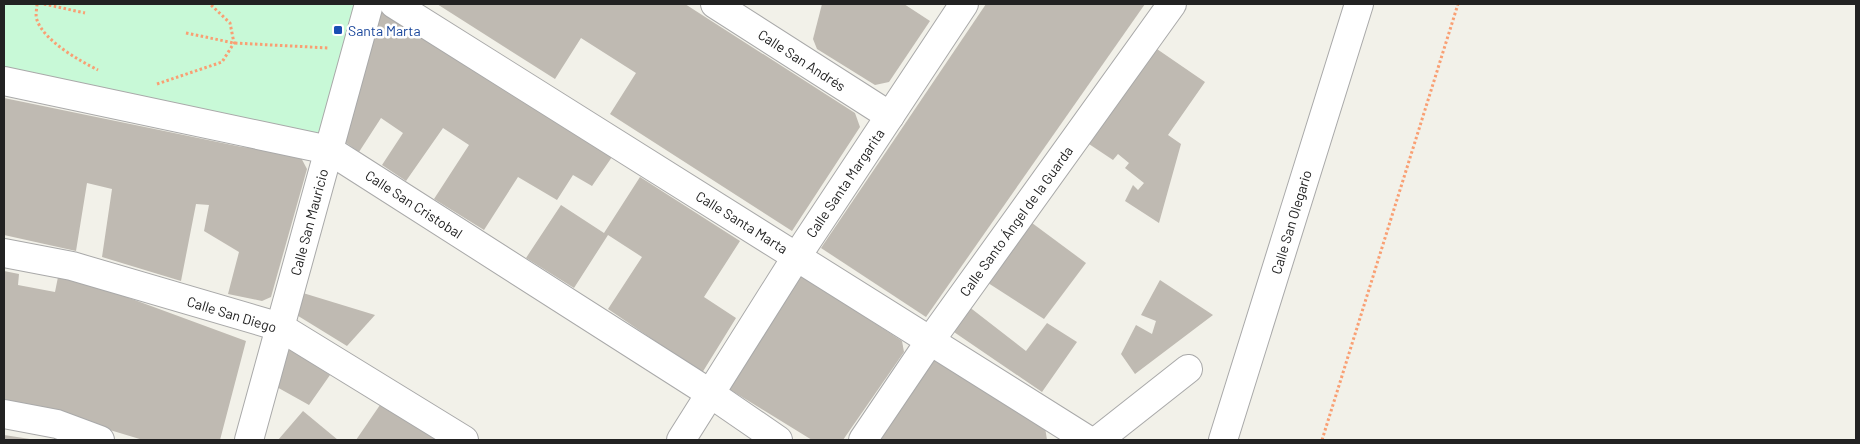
<svg xmlns="http://www.w3.org/2000/svg" width="1860" height="444" font-family="Barlow,sans-serif">
<style>
.park{fill:#c8f9d7}
.building{fill:#bfbab2}
.lines{fill:none;stroke-linecap:round;stroke-linejoin:round}
.minor-casing{stroke:#a9a9a9;stroke-width:30}
.path{stroke:#f99f73;stroke-width:3;stroke-dasharray:2.5 2.5;stroke-linecap:butt}
.minor{stroke:#fff;stroke-width:28}
.transit-dot{fill:#1a4fb4;stroke:#fff;stroke-width:2}
.labels{text-anchor:middle;dominant-baseline:central;stroke-width:5;stroke-linejoin:round;paint-order:stroke}
.transit-label{font-size:14px;fill:#164399;stroke:#fff;text-anchor:start}
.street-label{font-size:14px;fill:#222;stroke:#fff}
</style>
<rect width="100%" height="100%" fill="#f2f1e9"/>
<polygon class="park" points="4,4 369,4 329,150 4,81"/>
<g class="building">
<polygon points="437,4 685,4 855,113 860,127 792,231 610,114 636,73 581,38 555,79"/>
<polygon points="822,4 904,4 930,21 889,82 875,85 817,49 813,39"/>
<polygon points="986,4 1145,4 926,317 821,248"/>
<polygon points="384,11 612,157 592,186 573,175 557,200 518,177 484,230 434,199 469,145 443,128 406,181 382,165 403,133 381,118 359,152 345,142 381,13"/>
<polygon points="1154,47 1205,82 1168,135 1181,144 1159,223 1125,201 1133,185 1138,190 1144,183 1125,168 1129,163 1118,154 1113,160 1086,142"/>
<polygon points="4,98 242,147 298,152 307,169 271,297 262,301 228,294 239,252 204,231 209,205 196,204 181,281 102,257 112,189 87,183 76,251 4,235"/>
<polygon points="640,177 740,241 704,297 736,318 702,373 608,309 642,257 608,235 574,288 526,258 561,205 604,233"/>
<polygon points="1028,220 1086,263 1044,319 985,281"/>
<polygon points="4,271 19,274 18,285 55,292 58,277 94,285 246,341 220,440 143,440 70,418 4,404"/>
<polygon points="801,275 902,341 904,352 843,440 812,440 729,389"/>
<polygon points="1160,280 1213,315 1135,374 1121,354 1136,325 1152,334 1156,321 1141,315"/>
<polygon points="303,293 375,315 347,346 295,314"/>
<polygon points="968,306 1026,351 1047,323 1077,342 1042,392 951,330"/>
<polygon points="293,347 323,366 321,369 330,375 309,405 275,386 285,350"/>
<polygon points="936,358 1045,427 1047,440 880,440"/>
<polygon points="380,405 437,440 356,440"/>
<polygon points="303,411 338,440 278,440"/>
<polygon points="4,435 30,439 30,440 4,440"/>
</g>
<g class="lines">
<defs>
<g id="minor">
<polyline points="394,4 1088,440"/>
<polyline points="715,4 890,116"/>
<polyline points="4,81 329,150 711,394 778,440"/>
<polyline points="4,253 72,266 280,327 464,440"/>
<polyline points="4,414 57,424 100,440"/>
<polyline points="249,440 369,4"/>
<polyline points="681,440 797,256 964,4"/>
<polyline points="863,440 930,341 1172,4"/>
<polyline points="1098,440 1188,369"/>
<polyline points="1223,440 1359,4"/>
</g>
</defs>
<use href="#minor" class="minor-casing"/>
<g class="path">
<path d="M 37,4 C 37,8 35,16 37,20 C 44,41 80,61 98,70"/>
<polyline points="44,4 85,13"/>
<polyline points="186,33 234,43 329,48"/>
<polyline points="157,84 222,62 234,43 230,23 210,4"/>
<polyline points="1322,440 1458,4"/>
</g>
<use href="#minor" class="minor"/>
</g>
<rect class="transit-dot" x="333" y="25" width="10" height="10" rx="2.5"/>
<g class="labels">
<g class="transit-label">
<text x="348" y="30">Santa Marta</text>
</g>
<g class="street-label">
<text transform="translate(802 60) rotate(33)">Calle San Andrés</text>
<text transform="translate(845 183) rotate(-56)">Calle Santa Margarita</text>
<text transform="translate(414 204) rotate(33)">Calle San Cristobal</text>
<text transform="translate(1016 221) rotate(-54)">Calle Santo Ángel de la Guarda</text>
<text transform="translate(309 222) rotate(-75)">Calle San Mauricio</text>
<text transform="translate(742 222) rotate(32)">Calle Santa Marta</text>
<text transform="translate(1291 222) rotate(-73)">Calle San Olegario</text>
<text transform="translate(232 314) rotate(17)">Calle San Diego</text>
</g>
</g>
<rect width="1860" height="444" fill="none" stroke="#222222" stroke-width="10"/>
</svg>
